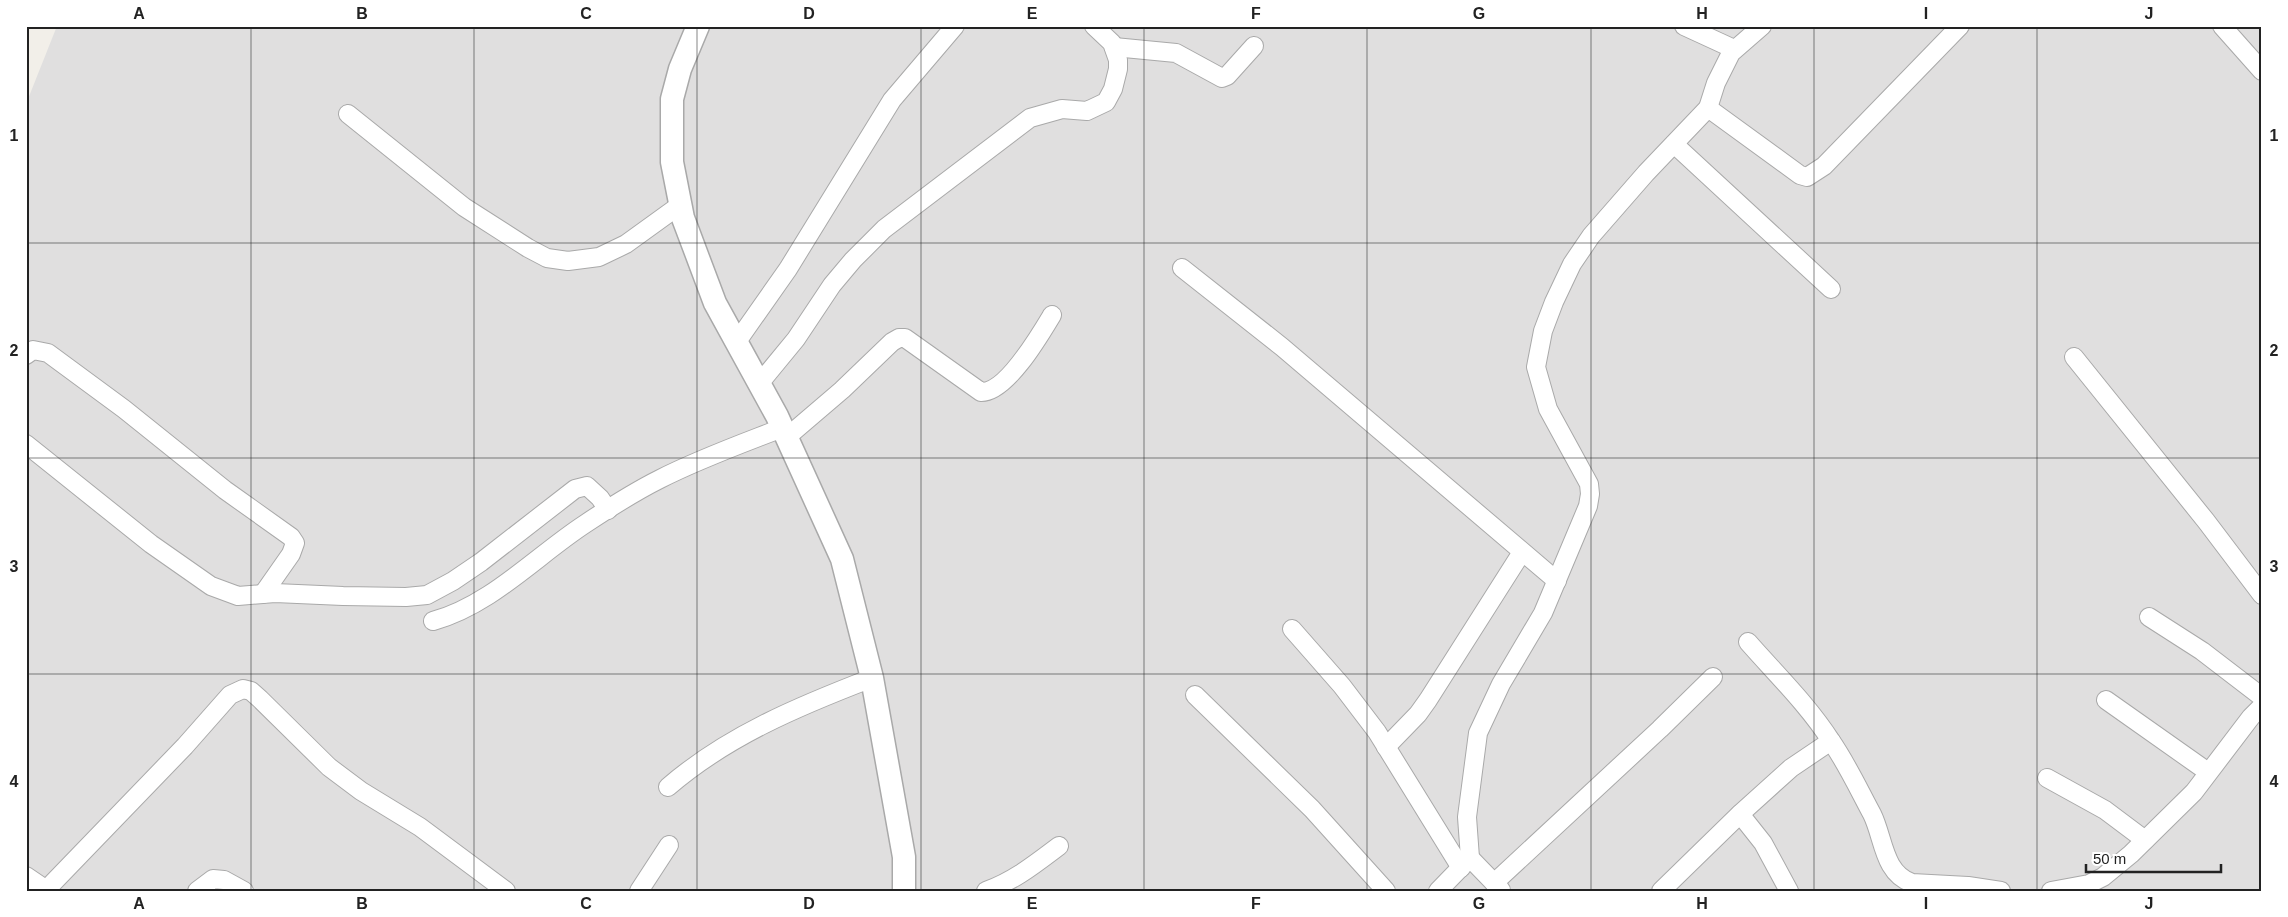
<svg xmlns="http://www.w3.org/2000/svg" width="2288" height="917" font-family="Arial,sans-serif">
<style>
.residential{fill:#e0dfdf}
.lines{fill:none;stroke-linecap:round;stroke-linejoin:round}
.minor-casing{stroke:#a9a9a9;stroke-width:20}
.tertiary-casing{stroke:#a9a9a9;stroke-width:25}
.minor{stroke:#fff;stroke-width:18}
.tertiary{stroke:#fff;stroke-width:22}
.grid{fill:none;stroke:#222;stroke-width:1;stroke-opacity:0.55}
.neatline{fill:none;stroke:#222;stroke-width:2}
.grid-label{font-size:16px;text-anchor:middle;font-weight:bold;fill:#222}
</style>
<rect width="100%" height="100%" fill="#f2efe9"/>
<polygon class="residential" points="57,26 2262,26 2262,891 26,891 26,104"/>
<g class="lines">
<defs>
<g id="minor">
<polyline points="1684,26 1734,49"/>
<polyline points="2222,26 2262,71"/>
<polyline points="1114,47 1176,53 1222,78 1227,76 1254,46"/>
<polyline points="1708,108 1800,175 1807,177 1824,166 1960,26"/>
<polyline points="348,114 464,207 528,248 547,258 568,261 599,257 626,244 680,205"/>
<polyline points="1674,144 1831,289"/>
<polyline points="1182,268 1282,347 1557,581"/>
<polyline points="736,343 788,269 892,100 955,26"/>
<polyline points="26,355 33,350 48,353 124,409 225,490 291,537 295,543 291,554 263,594"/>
<polyline points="2074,357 2206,521 2262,595"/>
<polyline points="759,384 796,339 832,285 853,260 884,229 1030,118 1062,109 1087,111 1106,102 1113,89 1118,69 1118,60 1112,43 1094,26"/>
<path d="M 787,437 L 842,390 L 892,342 L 899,338 L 905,338 L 981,392 C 1006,393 1040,335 1052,315"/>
<polyline points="26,444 151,544 211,586 238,596 275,593 343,596 406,597 427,595 453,581 481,562 575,489 587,486 600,498 608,510"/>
<polyline points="2149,617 2202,651 2262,697"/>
<path d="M 433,621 C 491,605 536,556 585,524 C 609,508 634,492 660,479 C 699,459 741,444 782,428"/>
<polyline points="1292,629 1342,686 1377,732 1461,868"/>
<path d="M 1748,642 C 1776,674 1808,705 1831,741 C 1847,764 1859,790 1872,814 C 1884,838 1883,873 1912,883 L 1968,886 L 2001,891"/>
<polyline points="1195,695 1312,809 1386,891"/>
<polyline points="2106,700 2208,772"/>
<polyline points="1386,747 1418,714 1428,700 1522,552"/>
<polyline points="2047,778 2105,810 2145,840"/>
<path d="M 668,787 C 727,736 799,706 872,678"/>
<polyline points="1740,814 1763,843 1789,891"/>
<polyline points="1470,858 1467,817 1478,733 1501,684 1543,613 1588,506 1590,494 1589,484 1548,409 1536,367 1543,331 1554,302 1572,264 1591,236 1646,173 1708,108 1716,83 1731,53 1762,26"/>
<polyline points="26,876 48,891"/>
<polyline points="1494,883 1660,729 1713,677"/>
<polyline points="46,890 185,746 230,695 243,689 251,691 260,699 329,767 361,791 420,827 506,891"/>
<polyline points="197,891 213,879 224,880 244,891"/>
<polyline points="639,891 669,845"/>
<path d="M 986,891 C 1014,881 1035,864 1059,846"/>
<polyline points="1438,891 1470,858 1501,890"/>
<polyline points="1661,891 1740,814 1791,768 1831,741"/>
<polyline points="2051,891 2089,884 2103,877 2131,854 2194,792 2251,717 2262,706"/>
</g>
<polyline id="tertiary" points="698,26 680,69 672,99 672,162 683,218 715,303 777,416 842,559 872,678 904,857 904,891"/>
</defs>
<use href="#minor" class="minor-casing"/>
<use href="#tertiary" class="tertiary-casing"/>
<use href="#minor" class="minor"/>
<use href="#tertiary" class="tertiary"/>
</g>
<path class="grid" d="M 251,26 L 251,891M 474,26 L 474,891M 697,26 L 697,891M 921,26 L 921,891M 1144,26 L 1144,891M 1367,26 L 1367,891M 1591,26 L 1591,891M 1814,26 L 1814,891M 2037,26 L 2037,891M 26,243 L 2262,243M 26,458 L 2262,458M 26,674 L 2262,674"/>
<rect width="2288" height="917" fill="none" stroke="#ffffff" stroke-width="55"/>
<path d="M2086 864v8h135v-8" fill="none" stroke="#222222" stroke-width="2.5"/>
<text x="2093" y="864" font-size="15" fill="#222222" stroke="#ffffff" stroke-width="4" paint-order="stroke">50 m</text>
<rect x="28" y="28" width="2232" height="862" class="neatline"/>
<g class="grid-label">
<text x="139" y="19">A</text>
<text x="362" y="19">B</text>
<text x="586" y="19">C</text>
<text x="809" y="19">D</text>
<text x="1032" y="19">E</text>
<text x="1256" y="19">F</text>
<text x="1479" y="19">G</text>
<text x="1702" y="19">H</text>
<text x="1926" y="19">I</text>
<text x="2149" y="19">J</text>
<text x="14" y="141">1</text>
<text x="2274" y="141">1</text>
<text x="14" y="356">2</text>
<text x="2274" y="356">2</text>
<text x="14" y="572">3</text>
<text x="2274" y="572">3</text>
<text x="14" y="787">4</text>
<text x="2274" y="787">4</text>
<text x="139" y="909">A</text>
<text x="362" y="909">B</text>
<text x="586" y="909">C</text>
<text x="809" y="909">D</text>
<text x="1032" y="909">E</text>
<text x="1256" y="909">F</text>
<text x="1479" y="909">G</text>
<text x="1702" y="909">H</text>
<text x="1926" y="909">I</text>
<text x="2149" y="909">J</text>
</g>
</svg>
